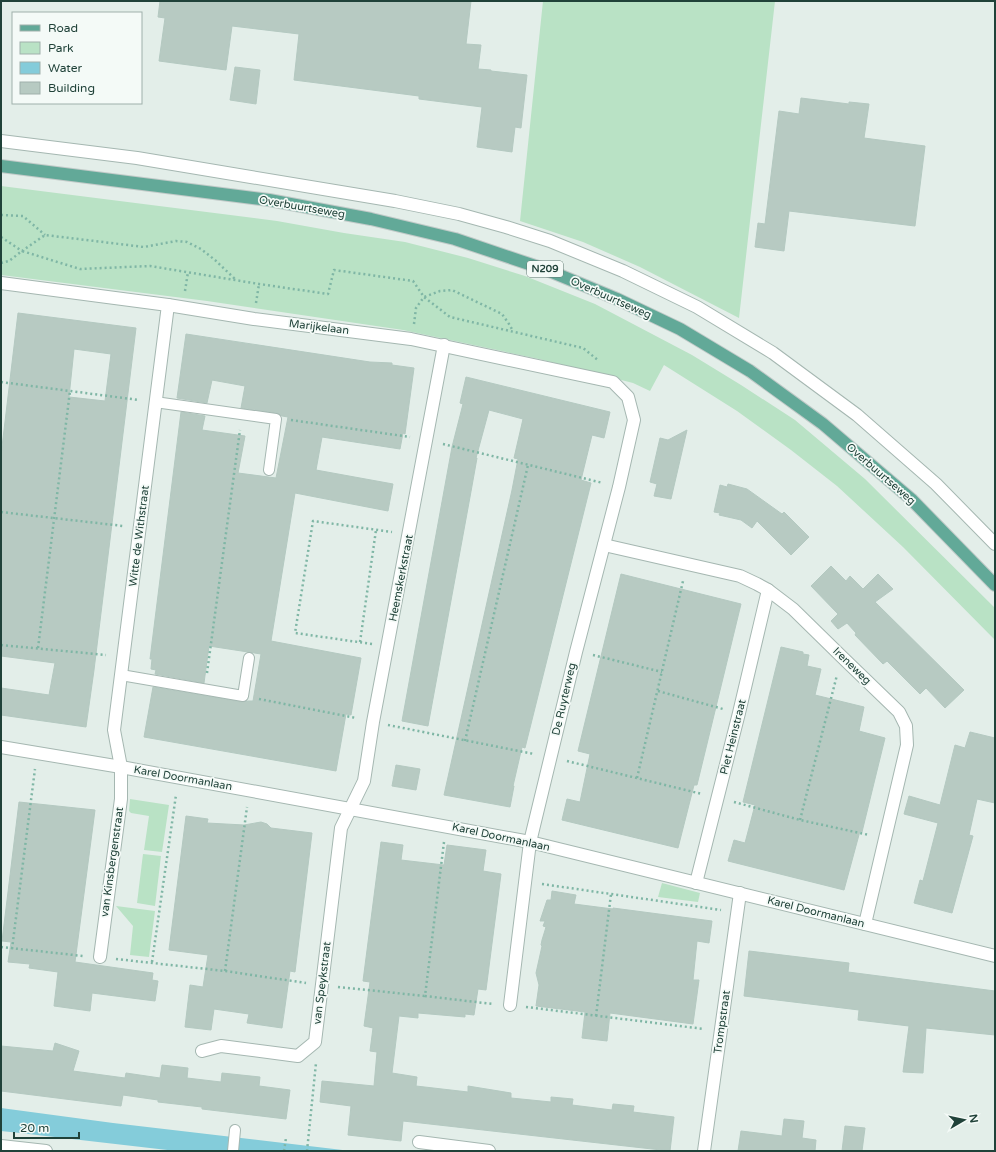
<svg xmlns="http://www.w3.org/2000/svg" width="996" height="1152" font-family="'Varela Round',sans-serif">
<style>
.green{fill:#b9e2c5}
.water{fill:#84ccda}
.building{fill:#b7cac2;stroke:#b4c9c1;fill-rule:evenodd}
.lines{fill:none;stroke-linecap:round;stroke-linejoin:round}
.service-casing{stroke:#a5b7b1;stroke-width:12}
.minor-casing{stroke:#a5b7b1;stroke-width:14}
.primary-casing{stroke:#c1cac8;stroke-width:14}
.path{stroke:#7fb6a5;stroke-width:2.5;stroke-dasharray:2 3;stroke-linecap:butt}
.service{stroke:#fff;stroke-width:10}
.minor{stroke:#fff;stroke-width:12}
.primary{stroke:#62a998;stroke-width:12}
.labels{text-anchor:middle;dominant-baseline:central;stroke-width:3.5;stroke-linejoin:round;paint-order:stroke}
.shield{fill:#f4faf7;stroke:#607972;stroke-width:1}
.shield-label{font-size:10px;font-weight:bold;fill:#204239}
.street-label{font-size:11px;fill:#204239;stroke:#f4faf7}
</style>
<rect width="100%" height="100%" fill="#e3eee9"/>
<g class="green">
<polygon points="543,1 775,1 739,318 640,267 583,242 520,221"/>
<polygon points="1,186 277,221 344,233 405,242 468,258 525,276 595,304 692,355 741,385 795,420 865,479 995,608 995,640 903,547 837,486 791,450 737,411 664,365 650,391 633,383 539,359 403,330 207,301 1,275"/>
<polygon points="130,799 169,805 162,852 144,850 149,816 131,813 129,811"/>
<polygon points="143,854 161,856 155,906 137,903"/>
<polygon points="662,883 700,893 698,902 658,897"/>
<polygon points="116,906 155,911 149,957 130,955 133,926"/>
</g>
<polygon class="water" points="1,1108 113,1123 351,1151 176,1151 20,1133 1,1131"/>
<g class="building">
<polygon points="160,1 471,1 466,44 481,45 478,69 491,70 491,71 527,75 521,128 515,127 512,152 477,147 482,107 419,99 419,96 294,80 299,34 232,26 226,70 159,61 165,18 158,17"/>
<polygon points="235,67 260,70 256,104 230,100"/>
<polygon points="801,98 849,104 849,102 869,104 864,138 925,146 915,226 789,211 784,251 755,247 758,223 765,224 779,111 799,114"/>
<path d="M 18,313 L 136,328 L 94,670 L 86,727 L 1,715 L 1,688 L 49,695 L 55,663 L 1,656 L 1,455 ZM 74,349 L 111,354 L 105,401 L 69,397 Z"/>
<polygon points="186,334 370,362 392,363 392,365 414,368 405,434 403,433 400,449 322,437 316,470 393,484 388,511 295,493 271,641 361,658 351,715 346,714 336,771 144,737 153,687 242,702 248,701 253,701 261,654 209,646 204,683 155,674 156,670 151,669 152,659 150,659 181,412 205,416 202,430 245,436 238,473 276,478 288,417 282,416 277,413 241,408 245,386 212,380 207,403 177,398"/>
<polygon points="466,377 610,412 604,438 592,435 581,480 591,483 525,748 522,747 513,786 514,786 510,807 444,795 512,490 518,459 514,458 523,419 489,410 476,458 477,458 470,497 428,726 402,721 452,447 463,404 460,403"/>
<polygon points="687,430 671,499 654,496 657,484 650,482 660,438 668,440"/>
<polygon points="728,484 747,489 782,514 784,512 809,537 791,555 757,521 752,528 741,520 719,515 720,513 714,512 720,485 727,487"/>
<polygon points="831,566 846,581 850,576 863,589 878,574 893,589 875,602 964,690 945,708 926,688 920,694 887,661 883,664 855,635 856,633 847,623 838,629 831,621 838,614 811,586"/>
<polygon points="621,574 741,604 697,785 694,785 678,848 562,820 567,799 580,802 590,754 578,751"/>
<polygon points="781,647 803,652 803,654 809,655 807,666 821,669 815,695 864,707 859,731 885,738 862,832 860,831 844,890 728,861 734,840 745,843 755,805 743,802"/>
<polygon points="970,732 995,738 995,803 977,799 969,835 973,836 952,913 914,903 920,880 923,881 938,823 904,814 909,796 940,805 955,745 965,748"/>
<polygon points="396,765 420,769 416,790 392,786"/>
<polygon points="19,802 95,810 75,962 153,973 152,980 158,981 155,1001 92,993 90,1011 54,1006 58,972 29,968 30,964 8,962 11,942 2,941"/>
<polygon points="186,816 208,819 207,823 244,825 261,822 267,824 271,828 312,833 295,972 290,971 282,1028 247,1023 249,1014 214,1009 211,1030 185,1027 190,985 203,987 208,955 169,950"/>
<polygon points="381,842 403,845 401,860 444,865 447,845 486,850 483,871 501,874 486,990 478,989 474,1015 465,1014 465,1017 418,1013 418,1018 399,1016 392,1073 417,1077 416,1086 468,1092 468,1086 511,1093 511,1098 551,1102 551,1097 573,1099 572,1105 612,1110 613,1104 634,1106 633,1112 674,1117 670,1151 403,1121 401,1141 348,1135 351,1106 320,1102 322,1081 374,1086 377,1052 370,1051 373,1028 364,1026 370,982 363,981"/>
<polygon points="552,891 576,895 574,904 613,909 613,908 712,921 709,943 697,941 693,980 699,980 693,1024 610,1013 607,1041 582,1038 585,1012 536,1006 539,985 536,973 542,946 541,945 542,940 546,927 543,926 545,921 540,921 547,900 551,900"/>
<polygon points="749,951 849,963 848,972 995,991 995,1035 926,1028 923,1073 903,1072 909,1026 858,1020 859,1010 744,996"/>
<polygon points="55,1043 79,1051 73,1071 125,1078 126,1073 160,1078 162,1065 188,1068 187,1078 221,1082 222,1073 260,1077 259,1086 290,1090 286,1119 202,1109 202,1107 158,1102 158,1100 123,1095 121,1106 1,1091 1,1046 53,1051"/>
<polygon points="784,1119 804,1121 802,1138 816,1140 815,1151 738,1151 741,1131 782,1136"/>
<polygon points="845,1126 865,1128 862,1151 842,1151"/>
</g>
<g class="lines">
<defs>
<g id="service">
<polyline points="155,402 276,419 269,470"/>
<polyline points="121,675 243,696 249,658"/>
<polyline points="233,1151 235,1130"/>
</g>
<g id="minor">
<polyline points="1,141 137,158 395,201 459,214 506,227 550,241 623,271 697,307 773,353 857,415 936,484 995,544"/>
<polyline points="1,283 168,305 254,319 411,339 613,382 628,397 634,420 619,487 576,652 530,842 510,1005"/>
<polyline points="604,545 740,576 757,584 768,590 793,609 842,657 899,712 906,726 907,745 865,924"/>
<polyline points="1,747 121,767 530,842 995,956"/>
<polyline points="696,883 739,713 768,590"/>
<polyline points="100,957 121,799 121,767 114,730 168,305"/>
<polyline points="202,1051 221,1046 298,1056 315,1042 341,828 364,781 373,722 444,345"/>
<polyline points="419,1142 489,1151"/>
<polyline points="1,1146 46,1151"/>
<polyline points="704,1151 740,893"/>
</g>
<polyline id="primary" points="1,166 269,200 371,219 455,239 547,270 617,299 680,329 750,371 823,424 911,499 995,585"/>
</defs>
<use href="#service" class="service-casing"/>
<use href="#minor" class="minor-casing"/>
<use href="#primary" class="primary-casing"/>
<g class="path">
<polyline points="1,215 23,216 45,235"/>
<polyline points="1,237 22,251 45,235 144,247 176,241 187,242 201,249 215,260 235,279"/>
<polyline points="1,263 9,261 22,251 80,269 150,266 259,284 328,294 334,270 413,281 424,297 440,291 452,290 502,314 509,324 513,331"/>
<polyline points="185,291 188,272"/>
<polyline points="256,303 259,284"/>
<polyline points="414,324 416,308 424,297 450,317 583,348 599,361"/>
<polyline points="1,382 139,400"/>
<polyline points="291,420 410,437"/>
<polyline points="443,444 603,483"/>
<polyline points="1,512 123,526"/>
<polyline points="360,642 376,530"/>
<polyline points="372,644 295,633 313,521 392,532"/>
<polyline points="1,645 106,655"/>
<polyline points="38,648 70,391"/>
<polyline points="593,655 662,672"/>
<polyline points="207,673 240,430"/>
<polyline points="658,691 723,709"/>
<polyline points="259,699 356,718"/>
<polyline points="388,725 534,754"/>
<polyline points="465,741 528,465"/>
<polyline points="567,761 702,794"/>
<polyline points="637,778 683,581"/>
<polyline points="734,802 800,820 869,835"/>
<polyline points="800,820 837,675"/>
<polyline points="444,842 425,996 493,1004"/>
<polyline points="542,884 721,910"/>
<polyline points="1,947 83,956"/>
<polyline points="12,949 35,769"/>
<polyline points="116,959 225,971 306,983"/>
<polyline points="152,962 176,795"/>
<polyline points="225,971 247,807"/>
<polyline points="338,987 425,996"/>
<polyline points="526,1007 704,1029"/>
<polyline points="596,1016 611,894"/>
<polyline points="284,1151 286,1138"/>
<polyline points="307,1151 316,1063"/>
</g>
<use href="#service" class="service"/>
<use href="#minor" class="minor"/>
<use href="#primary" class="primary"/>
</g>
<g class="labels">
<rect class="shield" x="527" y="261" width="36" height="16" rx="3"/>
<g class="shield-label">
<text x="545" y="269">N209</text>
</g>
<g class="street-label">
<text transform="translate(302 207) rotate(10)">Overbuurtseweg</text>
<text transform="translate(611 298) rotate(24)">Overbuurtseweg</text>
<text transform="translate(319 327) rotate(7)">Marijkelaan</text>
<text transform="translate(881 474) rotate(41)">Overbuurtseweg</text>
<text transform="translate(139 536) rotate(-83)">Witte de Withstraat</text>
<text transform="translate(401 578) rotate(-79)">Heemskerkstraat</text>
<text transform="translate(852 666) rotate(44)">Ireneweg</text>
<text transform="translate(564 699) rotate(-77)">De Ruyterweg</text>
<text transform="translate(733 737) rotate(-76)">Piet Heinstraat</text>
<text transform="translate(183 778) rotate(10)">Karel Doormanlaan</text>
<text transform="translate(501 837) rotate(12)">Karel Doormanlaan</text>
<text transform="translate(112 862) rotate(-82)">van Kinsbergenstraat</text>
<text transform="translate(816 912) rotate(14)">Karel Doormanlaan</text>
<text transform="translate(322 983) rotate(-83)">van Speykstraat</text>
<text transform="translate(722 1022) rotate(-82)">Trompstraat</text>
</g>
</g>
<rect width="996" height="1152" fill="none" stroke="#204239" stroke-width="4"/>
<rect x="12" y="12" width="130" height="92" fill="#f4faf7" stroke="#9fb0ab"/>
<rect x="20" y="25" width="20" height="6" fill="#62a998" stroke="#9fb0ab"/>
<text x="48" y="32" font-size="12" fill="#204239">Road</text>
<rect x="20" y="42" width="20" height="12" fill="#b9e2c5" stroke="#9fb0ab"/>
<text x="48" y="52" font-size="12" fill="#204239">Park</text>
<rect x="20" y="62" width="20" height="12" fill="#84ccda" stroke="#9fb0ab"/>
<text x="48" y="72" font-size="12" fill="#204239">Water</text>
<rect x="20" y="82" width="20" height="12" fill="#b7cac2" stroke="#9fb0ab"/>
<text x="48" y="92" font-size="12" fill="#204239">Building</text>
<g transform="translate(964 1120) rotate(81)" stroke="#f4faf7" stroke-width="3" paint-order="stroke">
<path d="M0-3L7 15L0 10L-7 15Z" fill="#204239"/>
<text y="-6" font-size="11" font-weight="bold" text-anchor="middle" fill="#204239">N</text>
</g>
<path d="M14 1132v6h65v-6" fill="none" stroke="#204239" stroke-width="2"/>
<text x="20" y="1132" font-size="12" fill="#204239" stroke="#f4faf7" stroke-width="3" paint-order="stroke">20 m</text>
</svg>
